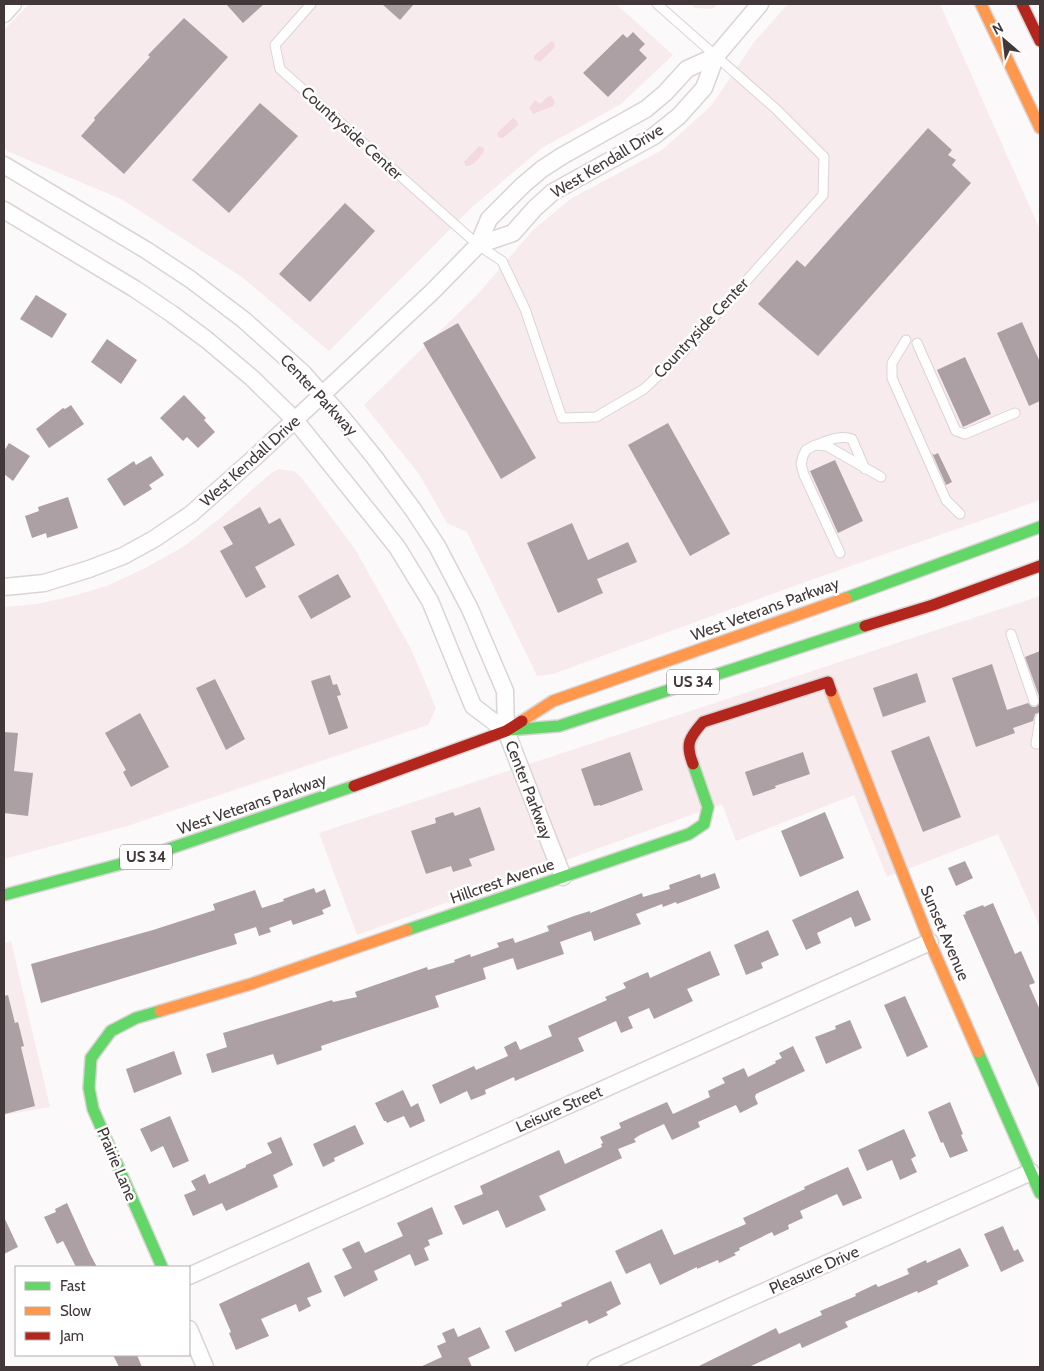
<svg xmlns="http://www.w3.org/2000/svg" width="1044" height="1371" font-family="Cabin,sans-serif">
<style>
.built{fill:#f8ebee}
.green{fill:#f2dae0}
.building{fill:#aca0a4}
.lines{fill:none;stroke-linecap:round;stroke-linejoin:round}
.lane-casing{stroke:#dad4d5;stroke-width:11}
.street-casing{stroke:#dad4d5;stroke-width:19}
.fast-casing{stroke:#dad4d5;stroke-width:14}
.slow-casing{stroke:#dad4d5;stroke-width:14}
.jam-casing{stroke:#dad4d5;stroke-width:14}
.lane{stroke:#fffefe;stroke-width:9}
.street{stroke:#fffefe;stroke-width:16}
.fast{stroke:#63d668;stroke-width:11}
.slow{stroke:#ff974d;stroke-width:11}
.jam{stroke:#b3261e;stroke-width:11}
.labels{text-anchor:middle;dominant-baseline:central;stroke-width:5;stroke-linejoin:round;paint-order:stroke}
.shield{fill:#fff;stroke:#7b7475;stroke-width:1}
.shield-label{font-size:15px;font-weight:bold;fill:#42383a}
.street-label{font-size:16px;fill:#42383a;stroke:#fff}
</style>
<rect width="100%" height="100%" fill="#fcf9fa"/>
<g class="built">
<polygon points="29,4 616,4 673,55 621,104 542,148 472,207 329,351 242,277 123,200 7,151 4,147 4,30"/>
<polygon points="690,4 718,4 712,9 695,8"/>
<polygon points="788,4 940,4 1040,230 1040,500 808,581 553,674 537,676 467,532 447,523 419,474 364,405 476,296 533,230 572,198 662,150 711,106 754,42"/>
<polygon points="279,469 294,471 302,478 355,549 411,649 436,708 428,725 127,826 4,859 4,607 37,604 77,595 109,585 145,568 183,547 219,519 271,473"/>
<polygon points="1040,596 1040,927 998,834 887,877 854,795 736,841 722,804 357,935 319,833"/>
<polygon points="11,941 50,1107 4,1115 4,943"/>
</g>
<g class="green">
<polygon points="551,41 554,42 555,47 540,62 534,59 534,56"/>
<polygon points="551,96 555,102 553,106 533,114 529,108 535,100 540,104 547,97"/>
<polygon points="513,118 517,121 518,125 503,138 498,137 497,133"/>
<path d="M 479,146 L 484,148 L 483,153 C 478,159 474,166 466,166 L 464,162 Z"/>
</g>
<g class="building">
<polygon points="226,4 264,4 243,23"/>
<polygon points="382,4 414,4 400,20"/>
<polygon points="184,18 228,57 124,174 81,136 95,120 94,118 150,57 148,55"/>
<polygon points="633,32 645,44 639,50 647,58 608,97 583,73 623,34 627,38"/>
<polygon points="260,103 298,136 229,213 192,180"/>
<polygon points="928,128 952,150 948,155 956,160 952,165 971,183 818,356 758,304 797,260 805,267"/>
<polygon points="345,203 375,231 310,302 279,274"/>
<polygon points="36,295 67,314 52,338 20,319"/>
<polygon points="1022,322 1040,362 1040,401 1029,406 997,333"/>
<polygon points="458,323 536,458 501,479 423,343"/>
<polygon points="107,339 137,360 121,384 91,362"/>
<polygon points="965,357 991,414 963,427 937,370"/>
<polygon points="184,395 206,418 204,420 215,432 198,448 187,437 183,441 160,418"/>
<polygon points="71,405 84,424 49,448 36,429 63,408 65,409"/>
<polygon points="668,423 730,534 690,556 628,445"/>
<polygon points="9,443 30,456 13,481 4,474 4,451"/>
<polygon points="932,453 934,455 938,453 952,482 946,485"/>
<polygon points="151,456 164,475 149,485 152,489 124,506 107,479 134,461 136,465"/>
<polygon points="835,460 863,521 838,533 810,471"/>
<polygon points="68,497 78,528 47,538 46,533 32,538 25,516 39,511 38,507"/>
<polygon points="260,507 269,524 280,518 295,545 255,567 266,587 246,598 220,551 233,544 223,527"/>
<polygon points="572,523 588,560 628,542 637,562 597,579 603,593 558,613 527,543"/>
<polygon points="338,574 351,597 311,619 298,596"/>
<polygon points="1040,651 1040,696 1039,696 1025,657"/>
<polygon points="992,664 1007,710 1028,703 1032,707 1036,707 1040,703 1040,698 1040,712 1035,714 1033,721 1013,728 1015,733 976,747 952,678"/>
<polygon points="917,673 926,702 883,717 873,688"/>
<polygon points="330,675 333,685 337,684 341,695 337,696 348,728 329,735 311,681"/>
<polygon points="215,679 245,739 226,750 196,688"/>
<polygon points="140,713 169,767 131,787 123,772 126,770 105,733"/>
<polygon points="4,732 18,733 14,771 33,773 28,816 4,813"/>
<polygon points="929,736 961,817 923,832 891,751"/>
<polygon points="630,752 643,790 600,806 600,805 594,806 581,769"/>
<polygon points="803,752 810,774 775,786 776,788 753,796 745,772"/>
<polygon points="480,807 495,850 469,859 472,866 453,872 451,866 426,874 411,831 436,823 435,818 453,812 455,816"/>
<polygon points="825,812 844,858 800,877 781,831"/>
<polygon points="965,861 973,878 956,886 948,868"/>
<polygon points="715,873 720,888 677,904 676,902 663,907 662,904 636,914 641,924 594,941 591,931 560,942 564,954 517,970 513,958 483,968 486,979 435,996 439,1007 321,1046 322,1050 277,1065 273,1054 212,1073 206,1054 227,1047 223,1033 332,1000 333,1002 357,997 355,992 427,967 428,970 455,962 454,960 470,954 471,957 499,947 497,943 513,938 515,943 549,931 547,926 574,916 590,911 590,913 642,893 643,897 670,889 669,885 700,874 701,878"/>
<polygon points="314,888 316,893 325,889 331,906 322,910 324,914 293,925 291,920 269,928 271,932 259,936 256,927 234,934 237,944 41,1003 31,964 153,930 215,910 213,904 255,890 262,908 284,901 283,899"/>
<polygon points="858,890 871,920 855,927 851,917 817,933 821,943 806,950 792,920"/>
<polygon points="993,903 1015,954 1021,951 1035,983 1029,985 1040,1010 1040,1090 963,915 966,914 965,912 983,905 984,907"/>
<polygon points="768,930 779,955 761,963 763,968 746,975 734,945"/>
<polygon points="710,951 720,975 687,989 693,1001 654,1019 649,1008 628,1017 633,1028 621,1033 616,1021 578,1038 584,1051 515,1081 514,1077 485,1090 486,1094 471,1100 467,1091 440,1104 432,1085 474,1066 476,1070 508,1056 504,1047 516,1041 520,1050 552,1036 548,1026 607,1000 605,997 626,988 623,983 648,972 650,978"/>
<polygon points="8,995 15,1023 18,1022 24,1046 21,1047 35,1106 5,1114 4,1107 4,996"/>
<polygon points="905,996 928,1047 907,1057 884,1005"/>
<polygon points="850,1020 862,1048 826,1064 815,1037 836,1029 835,1026"/>
<polygon points="793,1046 805,1071 756,1094 755,1097 758,1104 740,1113 736,1105 698,1122 700,1127 672,1140 664,1124 640,1135 634,1139 636,1142 618,1149 622,1158 539,1196 546,1210 506,1228 498,1210 463,1225 454,1206 483,1194 480,1186 559,1150 565,1164 582,1156 602,1147 601,1144 603,1143 600,1137 621,1128 619,1123 667,1102 673,1114 710,1097 708,1091 725,1083 722,1078 744,1068 748,1077 776,1063 775,1061 782,1058 779,1053"/>
<polygon points="174,1051 182,1074 134,1093 126,1069"/>
<polygon points="403,1090 411,1107 418,1103 425,1121 410,1128 404,1116 387,1123 386,1121 384,1121 375,1103"/>
<polygon points="950,1102 963,1134 961,1135 968,1151 950,1158 943,1142 941,1143 928,1112"/>
<polygon points="170,1116 189,1161 173,1168 163,1146 151,1152 140,1129"/>
<polygon points="355,1125 364,1144 334,1158 335,1161 323,1167 313,1144"/>
<polygon points="904,1129 916,1156 911,1159 917,1172 900,1180 892,1160 867,1171 858,1150"/>
<polygon points="281,1137 293,1165 273,1175 278,1187 226,1211 222,1203 193,1216 184,1195 196,1190 191,1181 205,1174 209,1184 246,1167 246,1165 272,1153 267,1143"/>
<polygon points="848,1167 862,1198 843,1206 837,1194 800,1211 803,1218 788,1225 789,1229 774,1236 772,1232 739,1248 740,1250 734,1253 736,1255 719,1263 718,1260 697,1269 697,1267 660,1285 650,1263 626,1274 615,1251 662,1229 674,1255 746,1224 743,1218 805,1189 804,1187"/>
<polygon points="67,1203 90,1254 97,1267 76,1267 63,1241 57,1244 44,1217 56,1212 55,1209"/>
<polygon points="432,1207 443,1234 428,1240 430,1245 424,1248 429,1260 415,1266 410,1254 374,1271 378,1280 344,1297 334,1276 352,1268 342,1249 359,1241 365,1253 403,1236 397,1223"/>
<polygon points="4,1217 18,1247 4,1254"/>
<polygon points="1003,1226 1014,1251 1018,1249 1024,1261 1001,1272 984,1234"/>
<polygon points="960,1248 969,1266 937,1281 938,1284 918,1293 917,1291 845,1322 848,1327 802,1348 800,1343 749,1367 697,1367 776,1328 779,1334 822,1315 820,1311 856,1296 855,1294 876,1284 878,1287 909,1274 907,1269 926,1260 927,1263"/>
<polygon points="309,1262 322,1292 307,1298 311,1306 299,1312 296,1304 261,1319 269,1336 236,1350 229,1333 231,1332 219,1304"/>
<polygon points="611,1281 621,1304 606,1312 608,1315 589,1324 587,1320 580,1323 515,1352 505,1331 562,1306 561,1303"/>
<polygon points="480,1327 490,1348 468,1358 472,1367 420,1367 442,1357 437,1346 446,1342 442,1333 454,1328 458,1337"/>
<polygon points="113,1355 137,1355 142,1367 119,1367"/>
</g>
<g class="lines">
<defs>
<g id="lane">
<polyline points="311,4 275,45 280,69 478,245 502,261 525,309 562,418 596,417 644,389 682,353 823,195 824,157 776,109 657,4"/>
<polyline points="906,340 892,363 892,378 946,500 960,514"/>
<polyline points="917,343 956,431 965,434 1015,413"/>
<path d="M 819,444 C 829,440 841,435 852,439 L 865,469"/>
<polyline points="840,553 804,475 801,464 803,456 806,450 815,445 827,446 881,477"/>
<polyline points="1011,634 1034,701"/>
<polyline points="1040,718 1036,744 1040,744"/>
</g>
<g id="street">
<polyline points="4,14 13,4"/>
<polyline points="4,165 146,250 190,279 244,320 303,373 345,421 375,458 414,511 437,546 470,609 505,691 506,731 563,877"/>
<polyline points="4,210 135,289 172,314 207,340 252,378 295,420 397,547 430,601 473,706 506,731"/>
<polyline points="478,245 513,233 535,208 553,192 654,136 679,116 704,88 716,56 760,4"/>
<polyline points="4,587 44,583 89,569 123,556 154,539 191,514 253,459 432,292 478,245 489,219 523,185 542,169 562,156 646,109 665,93 687,69 716,56"/>
<polyline points="189,1276 930,942"/>
<polyline points="189,1329 205,1367"/>
<polyline points="596,1367 1031,1172"/>
</g>
<g id="fast">
<polyline points="846,598 1040,527"/>
<polyline points="509,730 559,726 865,626"/>
<polyline points="4,895 136,860 354,786"/>
<polyline points="407,930 689,834 704,824 708,807 693,764"/>
<polyline points="160,1011 136,1018 111,1031 91,1058 89,1088 93,1109 162,1267"/>
<polyline points="978,1052 1040,1193"/>
</g>
<g id="slow">
<polyline points="981,4 1040,128"/>
<polyline points="831,691 929,940 978,1052"/>
<polyline points="522,721 553,701 846,598"/>
<polyline points="160,1011 251,984 407,930"/>
</g>
<g id="jam">
<polyline points="1022,4 1040,41"/>
<polyline points="865,626 933,605 1040,566"/>
<path d="M 693,764 C 685,744 689,738 703,722 L 828,682 L 831,691"/>
<polyline points="354,786 506,731 522,721"/>
</g>
</defs>
<use href="#lane" class="lane-casing"/>
<use href="#street" class="street-casing"/>
<use href="#fast" class="fast-casing"/>
<use href="#slow" class="slow-casing"/>
<use href="#jam" class="jam-casing"/>
<use href="#lane" class="lane"/>
<use href="#street" class="street"/>
<use href="#fast" class="fast"/>
<use href="#slow" class="slow"/>
<use href="#jam" class="jam"/>
</g>
<g class="labels">
<g class="shield">
<rect x="667" y="669.5" width="52" height="25" rx="4"/>
<rect x="120" y="844.5" width="52" height="25" rx="4"/>
</g>
<g class="shield-label">
<text x="693" y="682">US 34</text>
<text x="146" y="857">US 34</text>
</g>
<g class="street-label">
<text transform="translate(352 133) rotate(42)">Countryside Center</text>
<text transform="translate(607 161) rotate(-31)">West Kendall Drive</text>
<text transform="translate(701 328) rotate(-47)">Countryside Center</text>
<text transform="translate(319 395) rotate(47)">Center Parkway</text>
<text transform="translate(250 461) rotate(-42)">West Kendall Drive</text>
<text transform="translate(765 609) rotate(-20)">West Veterans Parkway</text>
<text transform="translate(529 790) rotate(69)">Center Parkway</text>
<text transform="translate(252 804) rotate(-19)">West Veterans Parkway</text>
<text transform="translate(502 881) rotate(-19)">Hillcrest Avenue</text>
<text transform="translate(945 933) rotate(67)">Sunset Avenue</text>
<text transform="translate(559 1109) rotate(-24)">Leisure Street</text>
<text transform="translate(117 1164) rotate(67)">Prairie Lane</text>
<text transform="translate(814 1270) rotate(-24)">Pleasure Drive</text>
</g>
</g>
<rect width="1044" height="1371" fill="none" stroke="#42383a" stroke-width="10"/>
<rect x="15" y="1266" width="175" height="90" fill="#ffffff" stroke="#b3afb0"/>
<rect x="25" y="1282" width="25" height="8" fill="#63d668" stroke="#b3afb0"/>
<text x="60" y="1291" font-size="15" fill="#42383a">Fast</text>
<rect x="25" y="1307" width="25" height="8" fill="#ff974d" stroke="#b3afb0"/>
<text x="60" y="1316" font-size="15" fill="#42383a">Slow</text>
<rect x="25" y="1332" width="25" height="8" fill="#b3261e" stroke="#b3afb0"/>
<text x="60" y="1341" font-size="15" fill="#42383a">Jam</text>
<g transform="translate(1004 40) rotate(332)" stroke="#ffffff" stroke-width="4" paint-order="stroke">
<path d="M0-4L9 19L0 12L-9 19Z" fill="#42383a"/>
<text y="-8" font-size="14" font-weight="bold" text-anchor="middle" fill="#42383a">N</text>
</g>
</svg>
